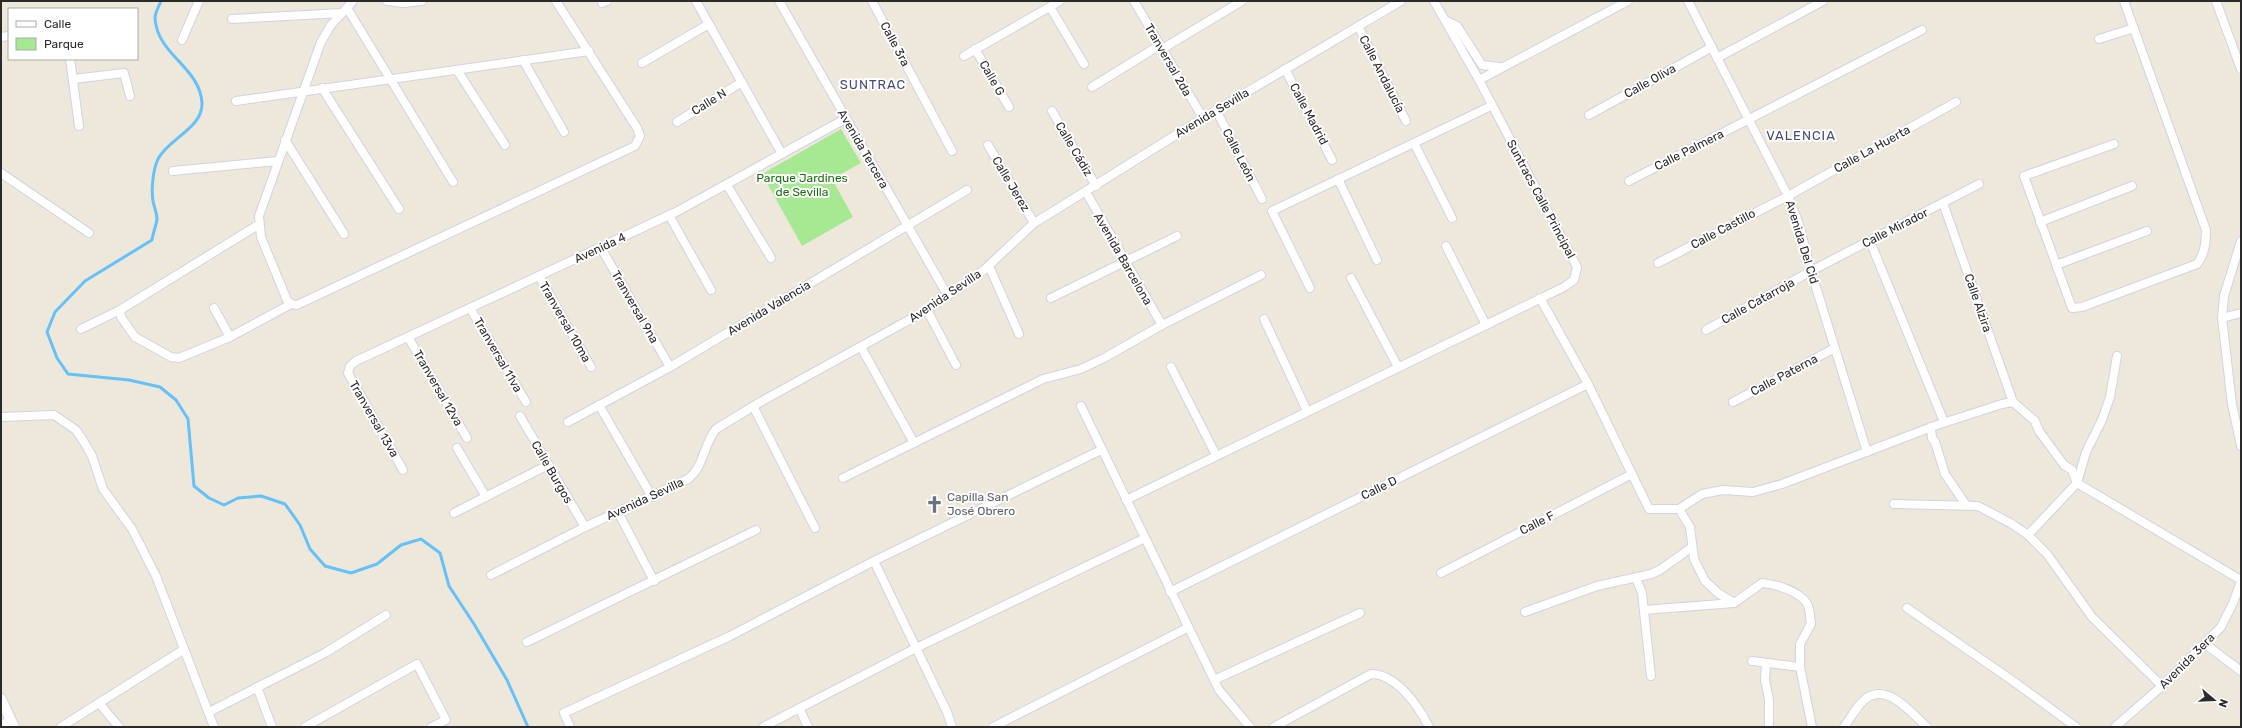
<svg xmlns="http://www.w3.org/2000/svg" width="2242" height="728" font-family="Rubik,sans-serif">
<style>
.green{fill:#a7e993}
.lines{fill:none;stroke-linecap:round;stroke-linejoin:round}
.stream{stroke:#65c1f9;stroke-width:3}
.minor-casing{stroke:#d0d2e5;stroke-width:10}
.tertiary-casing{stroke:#d0d2e5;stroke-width:12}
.minor{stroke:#fff;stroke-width:8}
.tertiary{stroke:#fff;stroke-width:10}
.labels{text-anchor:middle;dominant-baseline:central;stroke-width:4;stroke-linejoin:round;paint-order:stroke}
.street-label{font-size:12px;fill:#2a2a2a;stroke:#fff}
.park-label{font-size:12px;fill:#1d6e14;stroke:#fff}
.worship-label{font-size:12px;fill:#5b616d;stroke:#fff;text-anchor:start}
.neighbourhood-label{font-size:13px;letter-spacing:1px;fill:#474b7f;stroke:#fff}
</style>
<rect width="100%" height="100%" fill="#eee8db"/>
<polygon class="green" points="841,129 861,163 832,179 853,217 802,246 762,174"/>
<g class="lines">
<path class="stream" d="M 161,1 C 159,6 155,13 155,18 C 157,55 200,67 202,103 C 203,128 168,139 158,159 C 153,170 151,189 153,201 C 154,207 157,213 157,219 C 156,226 153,233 152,240 L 85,281 L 55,312 L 47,332 L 57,358 L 68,374 L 129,380 L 160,387 L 176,400 L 188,419 L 194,486 L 209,498 L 224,505 L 238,498 L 261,496 L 285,504 L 300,525 L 310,549 L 325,566 L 351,573 L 377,564 L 401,545 L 421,539 L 440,553 L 449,586 L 474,624 L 507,680 L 528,727"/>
<defs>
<g id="minor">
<polyline points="387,1 403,3 422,1"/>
<polyline points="696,1 782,154"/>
<polyline points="779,1 948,296"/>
<polyline points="872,1 952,151"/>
<polyline points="1134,1 1203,118"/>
<polyline points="1688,1 1788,196 1799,224 1811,271 1867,452"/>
<polyline points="2216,1 2241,69"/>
<polyline points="602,3 607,1"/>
<polyline points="1050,7 1084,64"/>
<polyline points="347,8 453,182"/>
<polyline points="232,19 342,13"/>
<polyline points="1445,20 1457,26 1482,65 1500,67"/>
<polyline points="1358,26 1406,121"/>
<polyline points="1,37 9,36"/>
<polyline points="2099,39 2134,28"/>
<polyline points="182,40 199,1"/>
<polyline points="975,49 1009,107"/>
<polyline points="1162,49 1242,1"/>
<polyline points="964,56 1060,1"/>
<polyline points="1717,58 1823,1"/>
<polyline points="70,59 79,126"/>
<polyline points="523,60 564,132"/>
<polyline points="642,63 709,24"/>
<polyline points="1285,69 1332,160"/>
<polyline points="457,70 505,145"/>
<polyline points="73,79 124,73 130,96"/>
<polyline points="1479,80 1628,1"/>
<polyline points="1092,87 1160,45"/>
<polyline points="322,88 399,209"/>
<polyline points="236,101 589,51"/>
<polyline points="1216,110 1262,199"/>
<polyline points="1052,111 1096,186"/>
<polyline points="1589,115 1712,47"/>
<polyline points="677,122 742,82"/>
<polyline points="285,140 344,234"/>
<polyline points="1414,143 1452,218"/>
<path d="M 2114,144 L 2024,176 L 2072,308 L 2082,307 L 2197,264 C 2205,254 2206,242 2206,230 L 2124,1"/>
<polyline points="988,145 1034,223"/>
<polyline points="173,171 278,161"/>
<polyline points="1,173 89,233"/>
<polyline points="1338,179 1377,260"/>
<polyline points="1629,181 1922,30"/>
<polyline points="727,185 771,258"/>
<polyline points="1086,192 1162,325"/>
<polyline points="1943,203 2013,402 2035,421 2039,431 2064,465 2072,470 2077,483 2241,580"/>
<polyline points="669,215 711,290"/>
<polyline points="2040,222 2132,186"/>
<polyline points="1870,241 1944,422"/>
<polyline points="2241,241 2224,296 2222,318 2232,404 2241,446"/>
<polyline points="1446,246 1486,325"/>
<polyline points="601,248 670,367"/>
<polyline points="1658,263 1788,196 1956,102"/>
<polyline points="2056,265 2147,231"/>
<polyline points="989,266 1019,334"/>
<polyline points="539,276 591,367"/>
<polyline points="1351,278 1398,367"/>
<polyline points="1310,288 1272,211 1491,106"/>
<polyline points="1051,298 1177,236"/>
<polyline points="1540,298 1588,384 1649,509 1679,509 1702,494 1723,490 1753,492 1782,484 1937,425 2002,404 2013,402"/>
<polyline points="291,304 287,300 261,237 259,216 321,42 331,25 353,1"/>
<polyline points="214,308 230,337"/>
<polyline points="470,308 526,402"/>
<polyline points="120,310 121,317 135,337 171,357 179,358 230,337 291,304 297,305 635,146 640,136 637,128 556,1"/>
<polyline points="927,310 956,365"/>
<polyline points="2222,318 2241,313"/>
<polyline points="1264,319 1307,411"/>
<polyline points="81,329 120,310 258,225"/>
<polyline points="1706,330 1811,271 1979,184"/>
<polyline points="408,337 467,438"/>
<polyline points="861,347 914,443"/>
<polyline points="1171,367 1216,455"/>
<polyline points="1733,402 1835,348"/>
<polyline points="599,405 652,497"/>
<polyline points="753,406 815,528"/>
<polyline points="1081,406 1219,690 1250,727"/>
<polyline points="520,416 585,527"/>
<polyline points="1,417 54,415 76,430 84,442 92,456 103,489 132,529 156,576 214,727"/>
<polyline points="568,422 670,367 967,190"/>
<polyline points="1931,427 1932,438 1935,442 1945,474 1966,505"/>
<polyline points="457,448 486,497"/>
<polyline points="403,470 348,373 350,366 356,361 676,212 845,119"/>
<polyline points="843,478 1043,379 1081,369 1104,358 1162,325 1261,275"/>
<polyline points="1126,500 1564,287 1574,280 1577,267 1479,80 1434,1"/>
<polyline points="1894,504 1978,506 2012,524 2028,535 2047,554 2092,617 2162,686"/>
<polyline points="1679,509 1690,527 1694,559 1705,581 1718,593 1734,603"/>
<polyline points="618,512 654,581"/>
<polyline points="454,513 548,465"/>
<polyline points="2028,535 2077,483 2086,452 2102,420 2110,397 2117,356"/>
<polyline points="874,561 947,712 952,727"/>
<polyline points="1441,573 1632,474"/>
<path d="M 491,575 L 585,527 L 688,479 C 704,467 703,445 716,429 L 762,401 L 927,310 L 984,270 L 1034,223 L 1049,214 L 1203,118 L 1401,1"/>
<polyline points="1636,578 1642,593 1651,676"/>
<polyline points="1170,592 1588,384"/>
<polyline points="1907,608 2013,681 2076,727"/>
<path d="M 1644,610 L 1734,603 L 1762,583 C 1775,584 1803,592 1808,606 C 1810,611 1810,618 1811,624 L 1800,644 L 1800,667 L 1812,727"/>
<polyline points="1525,612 1597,586 1651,574 1660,570 1692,547"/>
<polyline points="527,642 756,530"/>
<polyline points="2205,644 2241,671"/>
<polyline points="1752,661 1800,667"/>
<polyline points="1766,663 1765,680 1769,700 1769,727"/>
<polyline points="1214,680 1360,613"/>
<polyline points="257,687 272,727"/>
<polyline points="99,703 119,727"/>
<polyline points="799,708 808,727"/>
<polyline points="209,712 325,653 386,615"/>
<polyline points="1,725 10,721"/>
<polyline points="61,727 183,650"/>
<polyline points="305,727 417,664 446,720 431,727"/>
<polyline points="570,727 564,713 730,636 874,561 1101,450"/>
<polyline points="763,727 916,648 1143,539"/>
<polyline points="993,727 1187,628"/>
<path d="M 1274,727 L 1371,674 C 1397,674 1419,707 1429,727"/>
<path d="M 1844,727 C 1851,718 1859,701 1870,696 C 1891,686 1913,715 1927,727"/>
<polyline points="2115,727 2162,686 2221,627 2233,603 2241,582"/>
</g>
<polyline id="tertiary" points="1,699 14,727"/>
</defs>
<use href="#minor" class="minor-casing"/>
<use href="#tertiary" class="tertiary-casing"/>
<use href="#minor" class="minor"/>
<use href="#tertiary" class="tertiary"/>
</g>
<defs>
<symbol id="church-bare" viewBox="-9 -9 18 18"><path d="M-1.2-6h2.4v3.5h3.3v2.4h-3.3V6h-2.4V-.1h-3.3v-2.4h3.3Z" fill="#6b7280" stroke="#fff" stroke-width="2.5" paint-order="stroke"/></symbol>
</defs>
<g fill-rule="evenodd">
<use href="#church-bare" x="922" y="492" width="25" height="25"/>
</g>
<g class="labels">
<g class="street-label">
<text transform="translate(895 44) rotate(62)">Calle 3ra</text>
<text transform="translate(1168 60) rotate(60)">Tranversal 2da</text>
<text transform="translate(1382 74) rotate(63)">Calle Andalucía</text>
<text transform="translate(992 78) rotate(60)">Calle G</text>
<text transform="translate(1650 81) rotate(-29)">Calle Oliva</text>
<text transform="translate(709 102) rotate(-32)">Calle N</text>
<text transform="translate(1212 113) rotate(-31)">Avenida Sevilla</text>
<text transform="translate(1309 114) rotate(62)">Calle Madrid</text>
<text transform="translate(863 149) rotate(60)">Avenida Tercera</text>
<text transform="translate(1074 149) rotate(59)">Calle Cádiz</text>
<text transform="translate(1872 149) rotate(-29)">Calle La Huerta</text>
<text transform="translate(1689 150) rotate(-27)">Calle Palmera</text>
<text transform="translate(1239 155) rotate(63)">Calle León</text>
<text transform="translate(1011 184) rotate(59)">Calle Jerez</text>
<text transform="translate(1541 199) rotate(62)">Suntracs Calle Principal</text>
<text transform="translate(1895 228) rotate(-27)">Calle Mirador</text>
<text transform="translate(1723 229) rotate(-28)">Calle Castillo</text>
<text transform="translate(1802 242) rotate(73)">Avenida Del Cid</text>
<text transform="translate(600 248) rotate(-25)">Avenida 4</text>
<text transform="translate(1123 259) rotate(60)">Avenida Barcelona</text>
<text transform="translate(945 296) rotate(-34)">Avenida Sevilla</text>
<text transform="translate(1758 301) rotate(-29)">Calle Catarroja</text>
<text transform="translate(1978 303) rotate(71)">Calle Alzira</text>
<text transform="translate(635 307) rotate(60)">Tranversal 9na</text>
<text transform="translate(769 308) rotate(-31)">Avenida Valencia</text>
<text transform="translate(565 322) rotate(60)">Tranversal 10ma</text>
<text transform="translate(498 355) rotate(60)">Tranversal 11va</text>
<text transform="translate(1784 375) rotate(-28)">Calle Paterna</text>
<text transform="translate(438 388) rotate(60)">Tranversal 12va</text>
<text transform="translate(374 419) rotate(60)">Tranversal 13va</text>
<text transform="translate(552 472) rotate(60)">Calle Burgos</text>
<text transform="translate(1379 488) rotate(-26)">Calle D</text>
<text transform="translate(645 499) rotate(-25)">Avenida Sevilla</text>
<text transform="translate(1537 523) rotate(-27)">Calle F</text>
<text transform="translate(2187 661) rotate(-45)">Avenida 3era</text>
</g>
<g class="park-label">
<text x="802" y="178">Parque Jardines<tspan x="802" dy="14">de Sevilla</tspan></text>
</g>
<g class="worship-label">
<text x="947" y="497">Capilla San<tspan x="947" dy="14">José Obrero</tspan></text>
</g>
<g class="neighbourhood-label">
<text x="873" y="84">SUNTRAC</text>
<text x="1801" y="135">VALENCIA</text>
</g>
</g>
<rect width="2242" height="728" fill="none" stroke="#2a2a2a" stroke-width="4"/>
<rect x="8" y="8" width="130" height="52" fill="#ffffff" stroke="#aaaaaa"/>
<rect x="16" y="21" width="20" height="6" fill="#ffffff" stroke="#aaaaaa"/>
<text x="44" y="28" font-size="12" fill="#2a2a2a">Calle</text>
<rect x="16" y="38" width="20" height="12" fill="#a7e993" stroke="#aaaaaa"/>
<text x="44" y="48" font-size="12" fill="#2a2a2a">Parque</text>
<g transform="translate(2214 700) rotate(109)" stroke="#ffffff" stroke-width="3" paint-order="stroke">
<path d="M0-3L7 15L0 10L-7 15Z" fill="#2a2a2a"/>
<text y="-6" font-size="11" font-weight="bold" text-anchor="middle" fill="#2a2a2a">N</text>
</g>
</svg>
